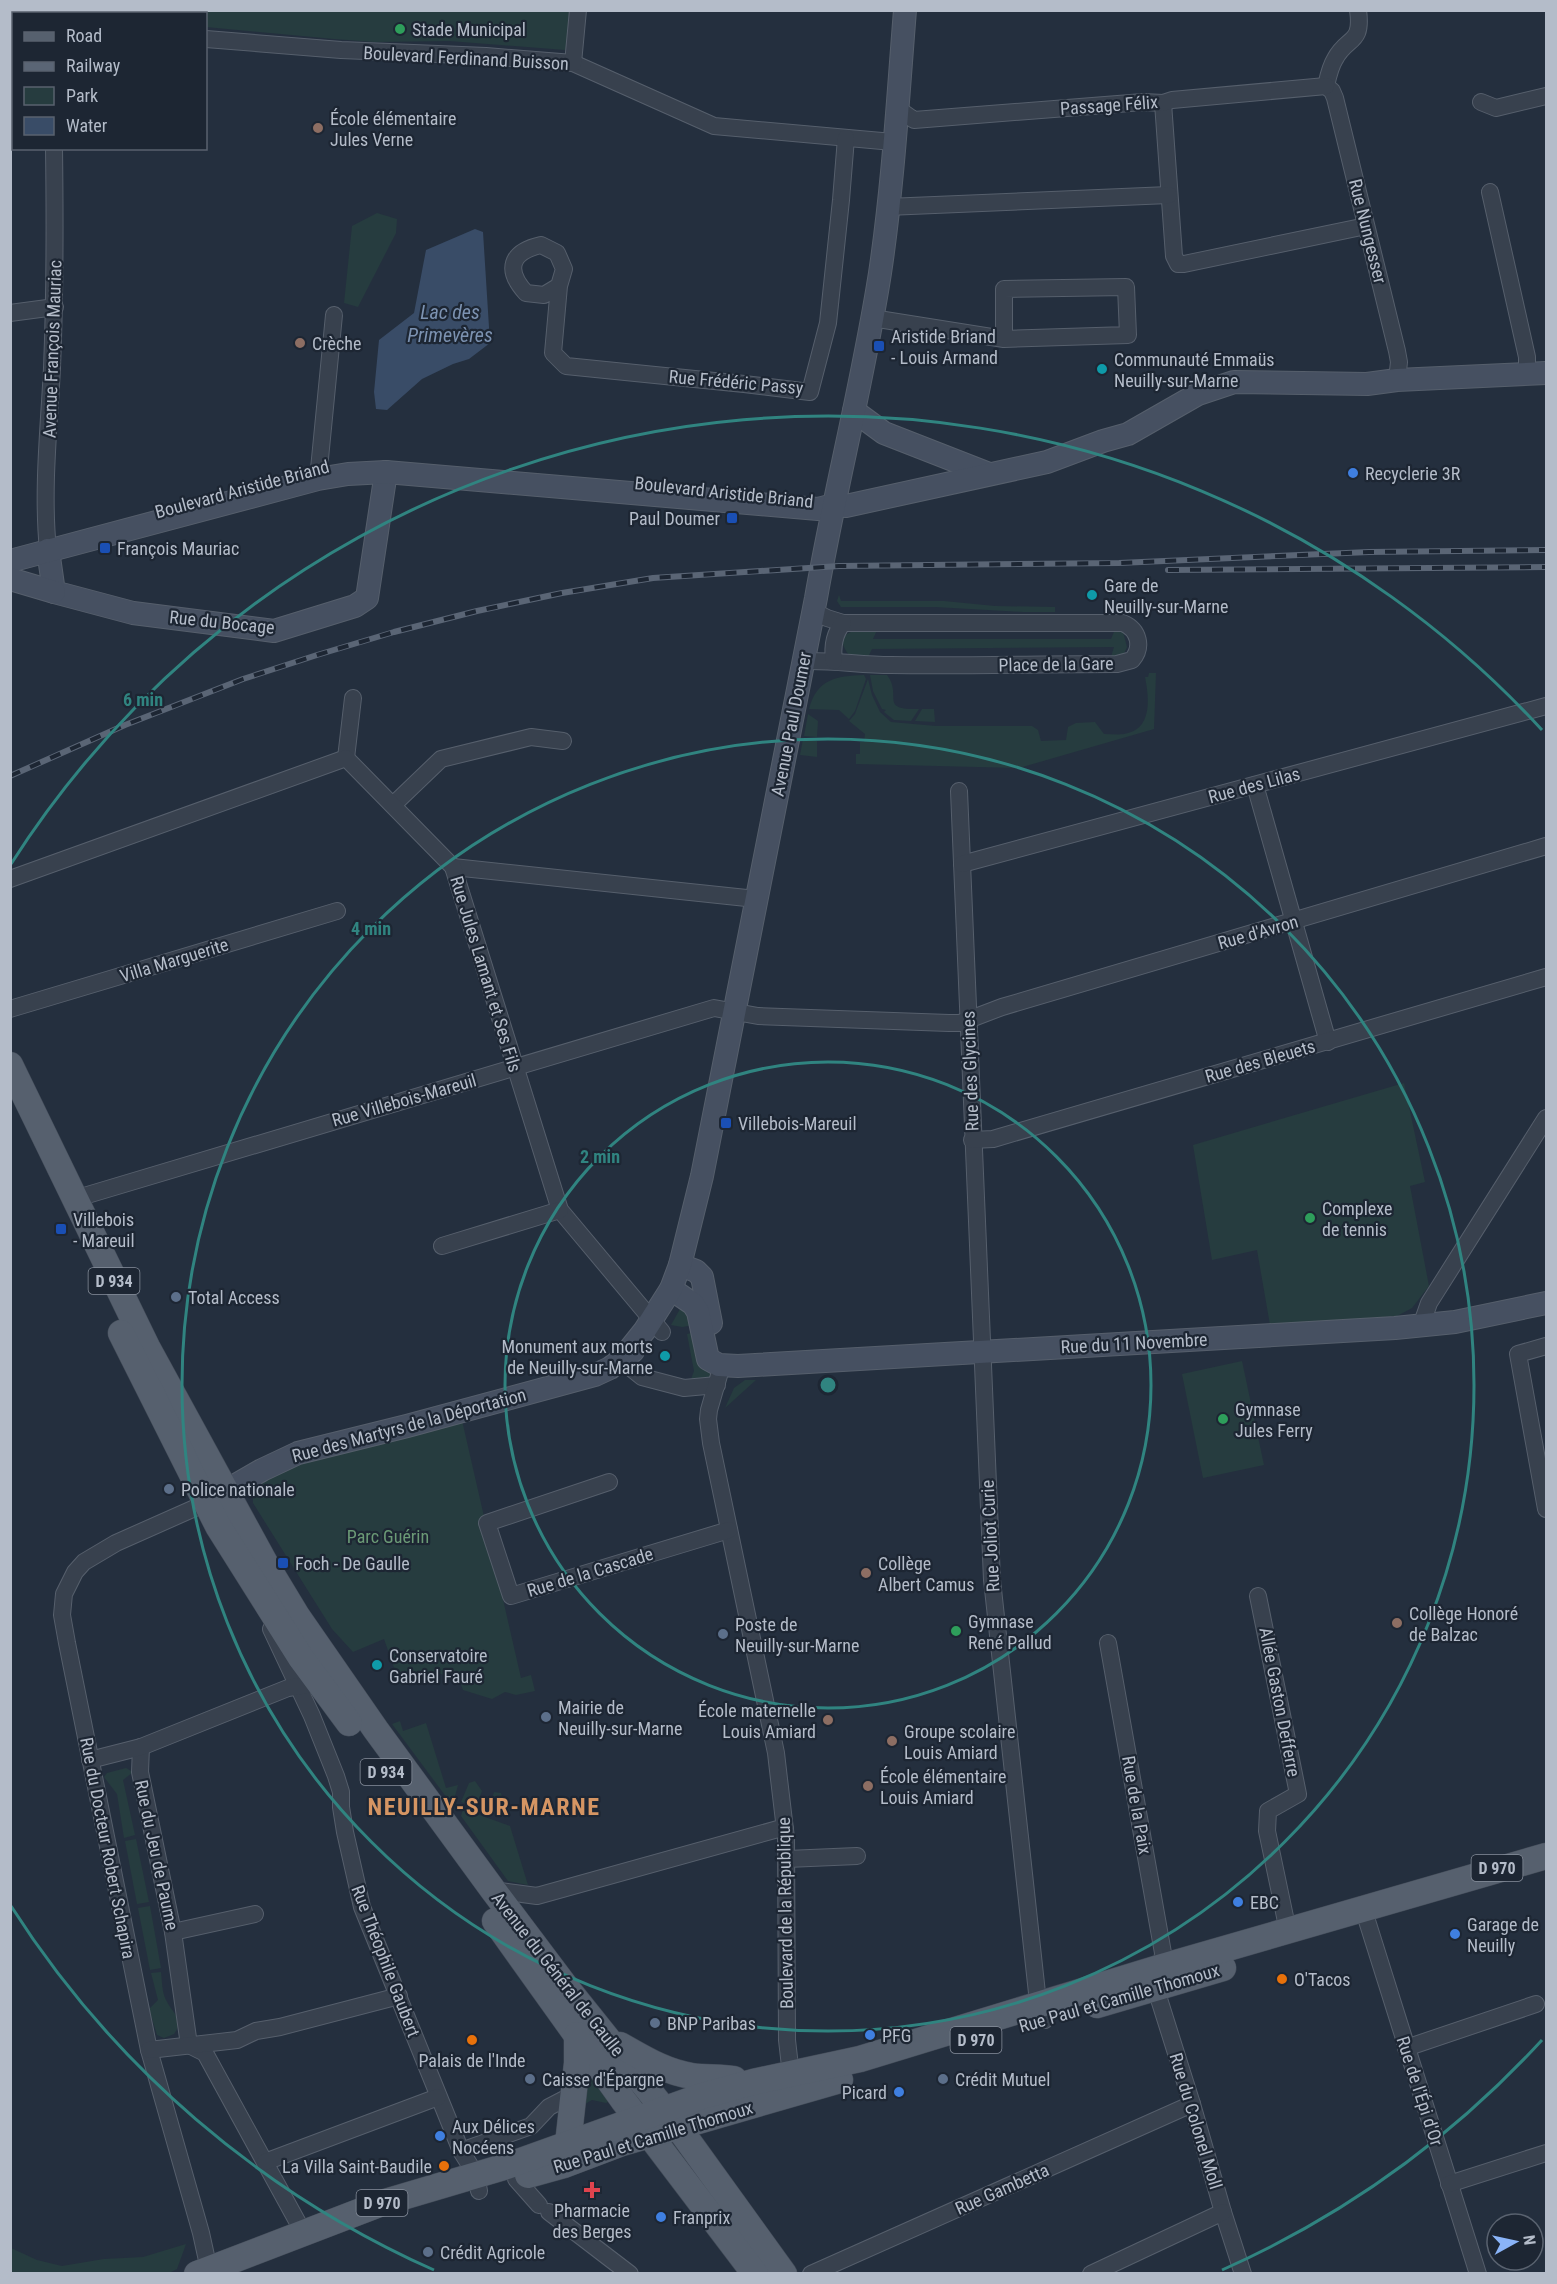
<svg xmlns="http://www.w3.org/2000/svg" width="1557" height="2284" font-family="'Roboto Condensed',sans-serif">
<style>
.green{fill:#263c3f}
.water{fill:#394c67}
.lines{fill:none;stroke-linecap:round;stroke-linejoin:round}
.street-casing{stroke:#565f6c;stroke-width:18}
.secondary-casing{stroke:#565f6c;stroke-width:24}
.primary-casing{stroke:#414a57;stroke-width:27}
.street{stroke:#38414e;stroke-width:16}
.secondary{stroke:#465061;stroke-width:22}
.primary{stroke:#56606e;stroke-width:26}
.rail-casing{stroke:#5a6575;stroke-width:6}
.rail{stroke:#1d2633;stroke-width:4;stroke-dasharray:11;stroke-linecap:butt}
.ring{fill:none;stroke:#308480;stroke-width:3}
.leisure-dot{fill:#2e9e5b;stroke:#1d2633;stroke-width:2}
.education-dot{fill:#8d6e63;stroke:#1d2633;stroke-width:2}
.transit-dot{fill:#1a4fb4;stroke:#1d2633;stroke-width:2}
.culture-dot{fill:#0f9aa8;stroke:#1d2633;stroke-width:2}
.shop-dot{fill:#3f7fe0;stroke:#1d2633;stroke-width:2}
.service-dot{fill:#5c6f8a;stroke:#1d2633;stroke-width:2}
.food-dot{fill:#e8710a;stroke:#1d2633;stroke-width:2}
.health-dot{fill:#e0444e;stroke:#1d2633;stroke-width:2}
.labels{text-anchor:middle;dominant-baseline:central;stroke-width:4.5;stroke-linejoin:round;paint-order:stroke}
.shield{fill:#1d2633;stroke:#878f9c;stroke-width:1.5}
.shield-label{font-size:16px;font-weight:bold;fill:#b4bcc9}
.poi-label{font-size:18px;fill:#b4bcc9;stroke:#1d2633;text-anchor:start}
.street-label{font-size:18px;fill:#b4bcc9;stroke:#1d2633}
.park-label{font-size:18px;fill:#6b9a76;stroke:#1d2633}
.water-label{font-size:20px;font-style:italic;fill:#7c92b1;stroke:#1d2633}
.district-label{font-size:24px;font-weight:bold;letter-spacing:1.5px;fill:#d59563;stroke:#1d2633}
.centre{fill:#308480;stroke:#1d2633;stroke-width:3}
.ring-label{font-size:18px;text-anchor:middle;font-weight:bold;fill:#308480;stroke:#1d2633;stroke-width:4.5;stroke-linejoin:round;paint-order:stroke}
</style>
<rect width="100%" height="100%" fill="#242f3e"/>
<g class="green">
<polygon points="205,10 569,11 567,45 565,50 449,41 374,42 334,39 206,27"/>
<polygon points="377,213 397,219 396,233 358,307 344,303 352,226"/>
<polygon points="839,595 841,601 944,601 995,606 1055,607 1055,612 1023,612 935,607 841,607 837,601"/>
<path d="M 1116,627 L 1123,632 L 1127,647 L 1122,658 L 1110,660 L 1114,647 L 872,649 L 866,661 L 849,655 C 829,629 862,630 878,628 L 873,639 L 1111,639 Z"/>
<path d="M 1149,673 L 1156,673 L 1154,729 L 1019,768 L 856,764 L 856,754 L 860,754 L 860,742 L 864,742 L 865,734 L 849,721 L 855,714 L 868,679 L 872,695 L 880,712 L 891,722 L 936,726 L 1032,726 L 1038,730 L 1041,741 L 1066,740 L 1068,727 L 1076,723 L 1095,722 L 1104,734 C 1111,734 1118,735 1124,734 C 1153,730 1149,697 1145,677 L 1148,677 Z"/>
<path d="M 864,675 L 866,679 L 855,711 L 849,719 L 839,710 L 809,709 C 817,679 836,676 864,675 Z"/>
<path d="M 870,675 L 887,675 C 903,696 878,710 919,709 L 911,721 L 894,720 L 884,712 L 886,710 L 882,709 L 873,691 Z"/>
<polygon points="922,709 934,709 935,722 915,721"/>
<polygon points="808,714 818,721 817,737 804,736"/>
<polygon points="803,739 817,741 817,757 800,755"/>
<polygon points="1404,1083 1425,1182 1410,1186 1429,1286 1412,1308 1397,1316 1270,1325 1257,1250 1212,1260 1193,1145"/>
<polygon points="685,1307 695,1325 682,1327 671,1325 680,1309"/>
<polygon points="697,1332 714,1376 690,1382 694,1371 687,1334"/>
<polygon points="1242,1361 1264,1465 1203,1478 1182,1374"/>
<polygon points="745,1380 756,1380 725,1408 734,1388"/>
<polygon points="461,1416 521,1678 531,1675 535,1691 516,1695 505,1692 492,1699 463,1690 459,1679 437,1673 400,1685 384,1639 353,1652 332,1629 253,1503 253,1493 277,1470"/>
<polygon points="400,1721 403,1731 426,1723 446,1788 458,1785 454,1800 447,1798 392,1724"/>
<polygon points="126,1768 133,1772 123,1780 135,1835 124,1838 117,1794 104,1777 107,1773"/>
<polygon points="475,1781 482,1791 476,1807 461,1802 469,1783"/>
<polygon points="494,1792 501,1793 508,1818 488,1811"/>
<polygon points="463,1809 510,1826 528,1885 508,1881 461,1816"/>
<polygon points="136,1839 149,1902 137,1904 125,1841"/>
<polygon points="150,1906 161,1968 150,1970 138,1908"/>
<path d="M 161,1972 C 162,1980 162,1993 166,2000 C 172,2013 185,2019 174,2034 L 164,2038 L 157,2035 L 149,2009 L 158,2000 L 151,1973 Z"/>
<polygon points="583,2059 613,2099 606,2103 592,2100 585,2104"/>
<polygon points="186,2244 177,2269 169,2273 11,2273 11,2248 37,2260 62,2266 104,2259 143,2257"/>
</g>
<polygon class="water" points="475,229 483,232 490,343 469,359 453,364 422,379 387,410 376,409 374,392 379,340 414,313 426,250"/>
<g class="lines">
<defs>
<g id="street">
<polyline points="39,10 41,14"/>
<polyline points="155,10 157,14"/>
<polyline points="206,39 341,50 486,56 573,63 714,126 893,142"/>
<polyline points="573,63 578,10"/>
<polyline points="1326,86 1332,91 1335,98 1397,351 1399,362 1397,380"/>
<path d="M 1326,86 C 1328,77 1330,67 1335,59 C 1347,36 1363,45 1358,10"/>
<polyline points="1481,102 1496,108 1546,96"/>
<polyline points="1163,103 1174,256 1178,264 1184,264 1366,226"/>
<polyline points="897,108 914,120 1143,102 1163,103 1172,100 1326,86"/>
<polyline points="1490,192 1527,357 1527,374"/>
<polyline points="887,207 1169,195"/>
<path d="M 559,286 L 544,295 L 526,293 C 505,270 510,252 541,245 L 557,253 L 564,269 L 559,286 L 553,353 L 566,366 L 744,384 L 810,392 L 828,323 L 841,200 L 846,138"/>
<polyline points="10,313 55,307"/>
<polyline points="872,318 1004,339 1128,335 1126,287 1004,289 1004,339"/>
<polyline points="318,479 334,315"/>
<path d="M 48,550 C 42,491 49,427 52,368 C 55,295 55,222 54,148"/>
<path d="M 803,661 C 833,660 861,665 891,665 C 966,666 1041,664 1117,664 L 1132,660 C 1143,647 1139,630 1123,623 L 843,623 L 827,618 L 813,611"/>
<path d="M 834,661 C 832,646 834,634 843,623"/>
<polyline points="346,758 353,698"/>
<polyline points="1255,785 1328,1042"/>
<polyline points="959,791 992,1580 1037,1993 1045,2020"/>
<polyline points="393,805 441,759 531,737 563,741"/>
<polyline points="962,864 1546,706"/>
<polyline points="453,867 756,899"/>
<polyline points="10,879 346,758 453,867 560,1210 662,1332"/>
<polyline points="10,1009 337,911"/>
<polyline points="972,1140 993,1139 1546,977"/>
<polyline points="74,1199 714,1008 758,1016 949,1023 960,1023 1002,1007 1546,846"/>
<polyline points="442,1246 560,1210"/>
<polyline points="1421,1326 1429,1303 1546,1118"/>
<polyline points="1546,1346 1518,1354 1546,1509"/>
<polyline points="621,1360 642,1377 684,1388 717,1385"/>
<polyline points="719,1365 720,1372 709,1410 708,1419 711,1443 776,1753 779,1779 786,1838 787,2040 791,2075"/>
<polyline points="609,1482 487,1523 511,1596 729,1530"/>
<polyline points="206,1503 116,1543 84,1562 75,1572 64,1594 62,1615 67,1643 149,2050 201,2233 210,2274"/>
<polyline points="1258,1596 1298,1794 1268,1811 1267,1831 1288,1931"/>
<polyline points="271,1629 312,1716 336,1776 341,1792 341,1807 345,1832 362,1907 461,2151 476,2175 479,2191"/>
<polyline points="1108,1643 1163,1953 1159,1999 1192,2104 1223,2212 1243,2274"/>
<polyline points="141,1747 140,1772 173,1932 189,2045"/>
<polyline points="90,1760 141,1747 288,1688 307,1685"/>
<polyline points="787,1859 857,1856"/>
<polyline points="493,1890 537,1896 778,1829 785,1829"/>
<polyline points="1363,1908 1478,2274"/>
<polyline points="173,1932 255,1914"/>
<polyline points="189,2045 205,2053 303,2232"/>
<polyline points="1406,2048 1536,2004"/>
<polyline points="149,2050 237,2040 256,2031 280,2027 399,1996"/>
<polyline points="461,2151 531,2126 549,2107 574,2094"/>
<polyline points="265,2162 438,2097"/>
<polyline points="516,2179 539,2205"/>
<polyline points="1449,2184 1546,2153"/>
<polyline points="549,2212 630,2274"/>
<polyline points="811,2274 1192,2104"/>
<polyline points="1091,2274 1223,2212"/>
</g>
<g id="secondary">
<polyline points="854,411 884,433 989,474"/>
<polyline points="48,550 54,592 133,613 274,631 355,606 367,598 386,472"/>
<polyline points="10,561 318,479 348,474 386,472 818,509 833,505 846,506 1047,462 1103,441 1128,434 1198,394 1234,382 1367,384 1397,380 1546,373"/>
<polyline points="10,579 54,592"/>
<polyline points="680,1265 696,1271 702,1277 711,1323"/>
<polyline points="671,1289 693,1304 698,1312 708,1359 719,1365 738,1366 1395,1328 1455,1322 1546,1303"/>
<path d="M 621,1360 L 645,1330 L 671,1289 L 680,1265 L 702,1176 L 816,598 C 835,489 863,382 880,273 C 893,186 898,98 905,10"/>
<polyline points="210,1500 262,1470 298,1453 407,1426 595,1375 610,1368 633,1351"/>
</g>
<g id="primary">
<polyline points="10,1065 147,1347 265,1563 297,1616 376,1730 493,1890 566,1987 678,2127 784,2274"/>
<polyline points="121,1333 218,1526 301,1658 349,1723"/>
<polyline points="495,1921 623,2100 755,2274"/>
<polyline points="1097,2005 1223,1968"/>
<path d="M 620,2045 C 643,2058 665,2072 692,2076 C 706,2078 721,2077 734,2079"/>
<polyline points="568,2144 577,2063 577,2035"/>
<polyline points="528,2175 564,2165 622,2143 840,2080"/>
<polyline points="197,2274 382,2203 507,2166 702,2096 753,2082 860,2059 1162,1967 1546,1856"/>
</g>
</defs>
<use href="#street" class="street-casing"/>
<use href="#secondary" class="secondary-casing"/>
<use href="#primary" class="primary-casing"/>
<use href="#street" class="street"/>
<use href="#secondary" class="secondary"/>
<use href="#primary" class="primary"/>
<defs>
<g id="rail">
<polyline points="1168,570 1546,567"/>
<polyline points="10,776 125,725 243,679 317,655 394,632 477,611 562,593 653,578 839,566 1119,563 1369,552 1546,550"/>
</g>
</defs>
<use href="#rail" class="rail-casing"/>
<use href="#rail" class="rail"/>
</g>
<g class="ring">
<circle cx="828" cy="1385" r="323"/>
<circle cx="828" cy="1385" r="646"/>
<path d="M1542 2040A969 969 0 0 1 1222 2270M434 2270A969 969 0 0 1 11 1906M11 864A969 969 0 0 1 1542 730"/>
</g>
<g class="leisure-dot">
<circle cx="400" cy="29" r="6"/>
<circle cx="1310" cy="1218" r="6"/>
<circle cx="1223" cy="1419" r="6"/>
<circle cx="956" cy="1631" r="6"/>
</g>
<g class="education-dot">
<circle cx="318" cy="128" r="6"/>
<circle cx="300" cy="343" r="6"/>
<circle cx="866" cy="1573" r="6"/>
<circle cx="1397" cy="1623" r="6"/>
<circle cx="828" cy="1720" r="6"/>
<circle cx="892" cy="1741" r="6"/>
<circle cx="868" cy="1786" r="6"/>
</g>
<g class="transit-dot">
<rect x="873" y="340" width="12" height="12" rx="3"/>
<rect x="726" y="512" width="12" height="12" rx="3"/>
<rect x="99" y="542" width="12" height="12" rx="3"/>
<rect x="720" y="1117" width="12" height="12" rx="3"/>
<rect x="55" y="1223" width="12" height="12" rx="3"/>
<rect x="277" y="1557" width="12" height="12" rx="3"/>
</g>
<g class="culture-dot">
<circle cx="1102" cy="369" r="6"/>
<circle cx="1092" cy="595" r="6"/>
<circle cx="665" cy="1356" r="6"/>
<circle cx="377" cy="1665" r="6"/>
</g>
<g class="shop-dot">
<circle cx="1353" cy="473" r="6"/>
<circle cx="1238" cy="1902" r="6"/>
<circle cx="1455" cy="1934" r="6"/>
<circle cx="870" cy="2035" r="6"/>
<circle cx="899" cy="2092" r="6"/>
<circle cx="440" cy="2136" r="6"/>
<circle cx="661" cy="2217" r="6"/>
</g>
<g class="service-dot">
<circle cx="176" cy="1297" r="6"/>
<circle cx="169" cy="1489" r="6"/>
<circle cx="723" cy="1634" r="6"/>
<circle cx="546" cy="1717" r="6"/>
<circle cx="655" cy="2023" r="6"/>
<circle cx="530" cy="2079" r="6"/>
<circle cx="943" cy="2079" r="6"/>
<circle cx="428" cy="2252" r="6"/>
</g>
<g class="food-dot">
<circle cx="1282" cy="1979" r="6"/>
<circle cx="472" cy="2040" r="6"/>
<circle cx="444" cy="2166" r="6"/>
</g>
<path class="health-dot" d="M589 2181h6v6h6v6h-6v6h-6v-6h-6v-6h6z"/>
<g class="labels">
<g class="shield">
<rect x="88.5" y="1268" width="51" height="26" rx="4.5"/>
<rect x="360.5" y="1759" width="51" height="26" rx="4.5"/>
<rect x="1471.5" y="1855" width="51" height="26" rx="4.5"/>
<rect x="950.5" y="2027" width="51" height="26" rx="4.5"/>
<rect x="356.5" y="2190" width="51" height="26" rx="4.5"/>
</g>
<g class="shield-label">
<text x="114" y="1281">D 934</text>
<text x="386" y="1772">D 934</text>
<text x="1497" y="1868">D 970</text>
<text x="976" y="2040">D 970</text>
<text x="382" y="2203">D 970</text>
</g>
<g class="poi-label">
<text x="412" y="29">Stade Municipal</text>
<text x="330" y="118">École élémentaire<tspan x="330" dy="21">Jules Verne</tspan></text>
<text x="891" y="336">Aristide Briand<tspan x="891" dy="21">- Louis Armand</tspan></text>
<text x="312" y="343">Crèche</text>
<text x="1114" y="359">Communauté Emmaüs<tspan x="1114" dy="21">Neuilly-sur-Marne</tspan></text>
<text x="1365" y="473">Recyclerie 3R</text>
<text x="720" y="518" text-anchor="end">Paul Doumer</text>
<text x="117" y="548">François Mauriac</text>
<text x="1104" y="585">Gare de<tspan x="1104" dy="21">Neuilly-sur-Marne</tspan></text>
<text x="738" y="1123">Villebois-Mareuil</text>
<text x="1322" y="1208">Complexe<tspan x="1322" dy="21">de tennis</tspan></text>
<text x="73" y="1219">Villebois<tspan x="73" dy="21">- Mareuil</tspan></text>
<text x="188" y="1297">Total Access</text>
<text x="653" y="1346" text-anchor="end">Monument aux morts<tspan x="653" dy="21">de Neuilly-sur-Marne</tspan></text>
<text x="1235" y="1409">Gymnase<tspan x="1235" dy="21">Jules Ferry</tspan></text>
<text x="181" y="1489">Police nationale</text>
<text x="295" y="1563">Foch - De Gaulle</text>
<text x="878" y="1563">Collège<tspan x="878" dy="21">Albert Camus</tspan></text>
<text x="1409" y="1613">Collège Honoré<tspan x="1409" dy="21">de Balzac</tspan></text>
<text x="968" y="1621">Gymnase<tspan x="968" dy="21">René Pallud</tspan></text>
<text x="735" y="1624">Poste de<tspan x="735" dy="21">Neuilly-sur-Marne</tspan></text>
<text x="389" y="1655">Conservatoire<tspan x="389" dy="21">Gabriel Fauré</tspan></text>
<text x="558" y="1707">Mairie de<tspan x="558" dy="21">Neuilly-sur-Marne</tspan></text>
<text x="816" y="1710" text-anchor="end">École maternelle<tspan x="816" dy="21">Louis Amiard</tspan></text>
<text x="904" y="1731">Groupe scolaire<tspan x="904" dy="21">Louis Amiard</tspan></text>
<text x="880" y="1776">École élémentaire<tspan x="880" dy="21">Louis Amiard</tspan></text>
<text x="1250" y="1902">EBC</text>
<text x="1467" y="1924">Garage de<tspan x="1467" dy="21">Neuilly</tspan></text>
<text x="1294" y="1979">O'Tacos</text>
<text x="667" y="2023">BNP Paribas</text>
<text x="882" y="2035">PFG</text>
<text x="472" y="2060" text-anchor="middle">Palais de l'Inde</text>
<text x="542" y="2079">Caisse d'Épargne</text>
<text x="955" y="2079">Crédit Mutuel</text>
<text x="887" y="2092" text-anchor="end">Picard</text>
<text x="452" y="2126">Aux Délices<tspan x="452" dy="21">Nocéens</tspan></text>
<text x="432" y="2166" text-anchor="end">La Villa Saint-Baudile</text>
<text x="592" y="2210" text-anchor="middle">Pharmacie<tspan x="592" dy="21">des Berges</tspan></text>
<text x="673" y="2217">Franprix</text>
<text x="440" y="2252">Crédit Agricole</text>
</g>
<g class="street-label">
<text transform="translate(466 58) rotate(3)">Boulevard Ferdinand Buisson</text>
<text transform="translate(1109 105) rotate(-4)">Passage Félix</text>
<text transform="translate(1368 231) rotate(76)">Rue Nungesser</text>
<text transform="translate(52 349) rotate(-88)">Avenue François Mauriac</text>
<text transform="translate(736 382) rotate(5)">Rue Frédéric Passy</text>
<text transform="translate(242 489) rotate(-15)">Boulevard Aristide Briand</text>
<text transform="translate(724 492) rotate(6)">Boulevard Aristide Briand</text>
<text transform="translate(222 622) rotate(6)">Rue du Bocage</text>
<text transform="translate(1056 664) rotate(-1)">Place de la Gare</text>
<text transform="translate(791 724) rotate(-79)">Avenue Paul Doumer</text>
<text transform="translate(1254 785) rotate(-15)">Rue des Lilas</text>
<text transform="translate(1258 932) rotate(-16)">Rue d'Avron</text>
<text transform="translate(174 960) rotate(-17)">Villa Marguerite</text>
<text transform="translate(486 974) rotate(73)">Rue Jules Lamant et Ses Fils</text>
<text transform="translate(1260 1061) rotate(-16)">Rue des Bleuets</text>
<text transform="translate(970 1071) rotate(-92)">Rue des Glycines</text>
<text transform="translate(404 1100) rotate(-16)">Rue Villebois-Mareuil</text>
<text transform="translate(1134 1343) rotate(-3)">Rue du 11 Novembre</text>
<text transform="translate(409 1425) rotate(-15)">Rue des Martyrs de la Déportation</text>
<text transform="translate(990 1536) rotate(-93)">Rue Joliot Curie</text>
<text transform="translate(590 1572) rotate(-17)">Rue de la Cascade</text>
<text transform="translate(1280 1702) rotate(79)">Allée Gaston Defferre</text>
<text transform="translate(1137 1805) rotate(80)">Rue de la Paix</text>
<text transform="translate(108 1848) rotate(79)">Rue du Docteur Robert Schapira</text>
<text transform="translate(157 1855) rotate(78)">Rue du Jeu de Paume</text>
<text transform="translate(785 1913) rotate(-91)">Boulevard de la République</text>
<text transform="translate(386 1961) rotate(69)">Rue Théophile Gaubert</text>
<text transform="translate(558 1974) rotate(52)">Avenue du Général de Gaulle</text>
<text transform="translate(1119 1998) rotate(-16)">Rue Paul et Camille Thomoux</text>
<text transform="translate(1420 2091) rotate(72)">Rue de l'Épi d'Or</text>
<text transform="translate(1196 2121) rotate(73)">Rue du Colonel Moll</text>
<text transform="translate(653 2137) rotate(-17)">Rue Paul et Camille Thomoux</text>
<text transform="translate(1002 2189) rotate(-24)">Rue Gambetta</text>
</g>
<g class="park-label">
<text x="388" y="1536">Parc Guérin</text>
</g>
<g class="water-label">
<text x="450" y="312">Lac des<tspan x="450" dy="23">Primevères</tspan></text>
</g>
<g class="district-label">
<text x="484" y="1807">NEUILLY-SUR-MARNE</text>
</g>
</g>
<circle cx="828" cy="1385" r="9" class="centre"/>
<g class="ring-label">
<text x="143" y="706">6 min</text>
<text x="371" y="935">4 min</text>
<text x="600" y="1163">2 min</text>
</g>
<rect width="1557" height="2284" fill="none" stroke="#b4bcc9" stroke-width="24"/>
<rect x="12" y="12" width="195" height="138" fill="#1d2633" stroke="#59626f" stroke-width="1.5"/>
<rect x="24" y="32" width="30" height="9" fill="#56606e" stroke="#59626f" stroke-width="1.5"/>
<text x="66" y="42" font-size="18" fill="#b4bcc9">Road</text>
<rect x="24" y="62" width="30" height="9" fill="#5a6575" stroke="#59626f" stroke-width="1.5"/>
<text x="66" y="72" font-size="18" fill="#b4bcc9">Railway</text>
<rect x="24" y="87" width="30" height="18" fill="#263c3f" stroke="#59626f" stroke-width="1.5"/>
<text x="66" y="102" font-size="18" fill="#b4bcc9">Park</text>
<rect x="24" y="117" width="30" height="18" fill="#394c67" stroke="#59626f" stroke-width="1.5"/>
<text x="66" y="132" font-size="18" fill="#b4bcc9">Water</text>
<g transform="translate(1515 2242) rotate(82)"><circle r="28" fill="#1d2633" stroke="#59626f" stroke-width="1.5"/>
<path d="M0-4.5L10 22L0 15L-10 22Z" fill="#8ab4f8"/>
<text y="-9" font-size="16" font-weight="bold" text-anchor="middle" fill="#b4bcc9">N</text>
</g>
</svg>
